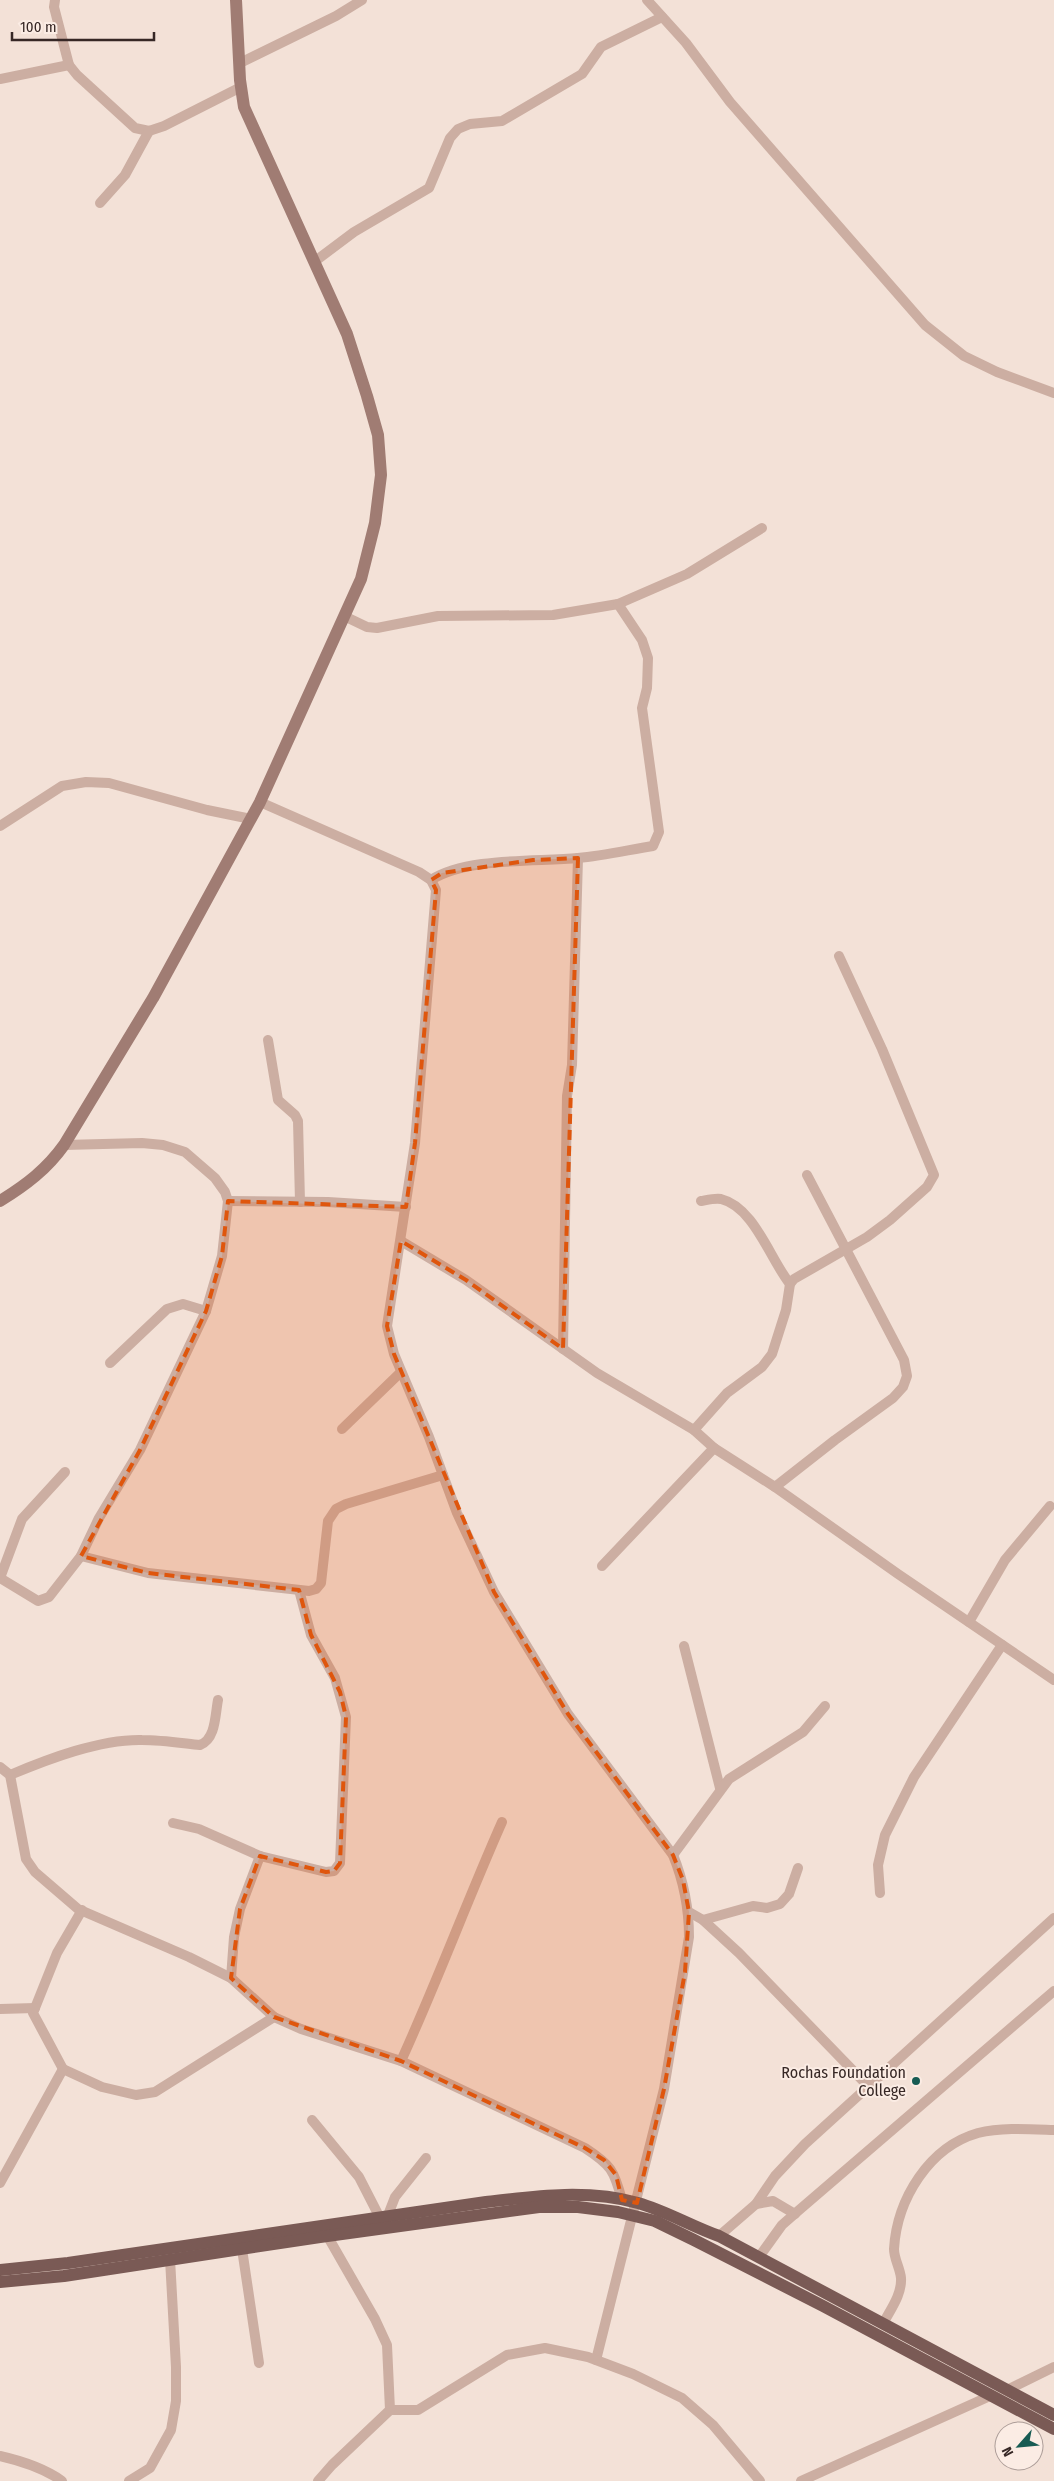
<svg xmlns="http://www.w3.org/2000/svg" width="1054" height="2481" font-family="'Fira Sans Condensed',sans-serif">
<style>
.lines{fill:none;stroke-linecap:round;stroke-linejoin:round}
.street{stroke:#ccaea2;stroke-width:10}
.secondary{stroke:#a07c73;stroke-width:12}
.primary{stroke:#7a5a55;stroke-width:12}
.marked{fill:#df560d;fill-opacity:0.2;stroke:#df560d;stroke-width:4;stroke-dasharray:10 6;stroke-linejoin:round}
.poi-dot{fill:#175b53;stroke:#fbece4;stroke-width:2}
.labels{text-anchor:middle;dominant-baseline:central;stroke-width:4;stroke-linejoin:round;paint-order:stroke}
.poi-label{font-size:16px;fill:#362725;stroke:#fbece4;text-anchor:end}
</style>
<rect width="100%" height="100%" fill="#f3e1d7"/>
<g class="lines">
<g class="street">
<polyline points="55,0 54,7 69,65 77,75 135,128 149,131 164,126 241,87"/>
<polyline points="647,0 686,43 730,102 925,325 964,356 997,372 1054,393"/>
<polyline points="240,63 336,16 362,0"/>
<polyline points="0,79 69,65"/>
<polyline points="100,203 125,175 149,131"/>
<polyline points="314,262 354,232 429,188 450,138 458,129 470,124 502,121 582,74 601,47 662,17"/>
<polyline points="344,616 367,627 377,628 438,616 553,615 618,604 687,574 762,528"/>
<path d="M 260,802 L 419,872 L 431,880 L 436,890 L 415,1143 L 387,1326 L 394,1354 L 429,1437 L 457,1513 L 494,1592 L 568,1714 L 673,1855 C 684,1882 689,1907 689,1937 L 664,2089 L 596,2360"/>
<polyline points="0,826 62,786 86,782 109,783 207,810 251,819"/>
<path d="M 431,880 C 467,857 536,862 578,858 C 603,856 628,850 653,846 L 659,832 L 642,708 L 647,688 L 648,658 L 642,640 L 618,604"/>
<polyline points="268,1040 278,1100 295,1115 298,1121 300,1202"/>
<polyline points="228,1201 328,1202 406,1207"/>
<path d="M 701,1201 C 707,1200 715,1198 721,1199 C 754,1207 770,1259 790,1284"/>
<polyline points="401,1241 466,1280 597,1373 694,1430 714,1448 775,1487 898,1574 1054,1680"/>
<polyline points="563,1349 567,1096 572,1065 578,858"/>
<polyline points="110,1363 167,1309 183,1304 206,1311"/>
<polyline points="342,1429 401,1372"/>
<polyline points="694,1430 727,1393 762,1367 772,1354 786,1310 790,1284 794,1279 867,1237 890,1220 927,1187 934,1175 882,1049 839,956"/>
<polyline points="775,1487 835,1440 893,1398 903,1387 907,1376 904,1360 807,1175"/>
<polyline points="81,1556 148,1573 309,1591 316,1589 321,1583 328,1521 336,1509 346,1504 443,1475"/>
<polyline points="602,1566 714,1448"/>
<polyline points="0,1578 38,1601 49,1597 81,1556 99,1518 140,1450 206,1311 222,1256 228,1201 225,1192 215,1178 185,1152 163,1145 142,1143 64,1145"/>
<polyline points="0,1578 22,1519 65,1472"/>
<polyline points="969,1622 1005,1560 1050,1506"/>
<polyline points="684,1646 720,1788"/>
<path d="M 0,1767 L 10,1775 L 26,1859 L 35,1872 L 78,1909 L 189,1957 L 231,1978 L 274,2017 L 301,2029 L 401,2061 L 585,2148 C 611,2165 614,2170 622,2200"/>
<path d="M 10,1775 C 48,1759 100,1739 142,1740 C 161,1740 181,1743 200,1745 C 216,1739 215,1715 218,1700"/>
<polyline points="173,1823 199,1829 260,1856 326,1872 334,1871 340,1863 346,1717 335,1678 311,1635 299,1590"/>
<polyline points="673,1855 729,1779 803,1732 825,1706"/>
<polyline points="880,1893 878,1865 885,1835 914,1777 1002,1645"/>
<polyline points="82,1910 57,1953 33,2013 63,2069 102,2087 136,2095 155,2092 274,2017"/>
<polyline points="689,1912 703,1920 739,1953 868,2086"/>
<polyline points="703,1920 753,1906 767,1908 780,1904 789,1894 798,1868"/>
<polyline points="231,1978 234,1937 240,1909 260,1856"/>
<polyline points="0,2009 35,2008"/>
<path d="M 401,2061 C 437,1982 467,1901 502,1822"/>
<polyline points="312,2120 359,2177 379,2216"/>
<polyline points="0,2183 63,2069"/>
<polyline points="756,2204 773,2201 795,2214"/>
<polyline points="388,2215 395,2197 426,2158"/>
<polyline points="719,2236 756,2204 775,2176 805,2144 1054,1918"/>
<polyline points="242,2249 259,2363"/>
<polyline points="759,2257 782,2225 798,2211 1054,1991"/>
<path d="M 883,2324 C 890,2310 902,2295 901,2278 C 900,2268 894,2259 894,2249 C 897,2199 929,2147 978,2133 C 1002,2127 1029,2129 1054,2130"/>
<polyline points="1007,2390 1054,2367"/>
<polyline points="390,2410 418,2410 507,2355 545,2348 588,2357 633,2374 682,2398 713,2425 760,2481"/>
<path d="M 0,2456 C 22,2461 44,2468 62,2481"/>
<polyline points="129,2481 150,2468 171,2430 176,2401 176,2367 170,2259"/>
<polyline points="318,2481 332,2465 390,2410 387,2345 375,2319 328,2237"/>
<polyline points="801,2481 990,2396"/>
</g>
<path class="secondary" d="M 0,1201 C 26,1185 47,1169 64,1145 L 153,998 L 260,802 L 361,579 L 375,523 L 381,475 L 378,435 L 367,396 L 347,334 L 244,107 L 240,80 L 236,0"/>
<g class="primary">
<path d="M 0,2270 L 68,2263 L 486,2202 C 536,2196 588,2189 638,2203 C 666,2211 691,2226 719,2236 L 1054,2415"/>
<polyline points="0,2282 64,2276 320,2237 539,2207 578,2207 618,2212 655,2221 694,2240 823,2306 1054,2429"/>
</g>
</g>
<path class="marked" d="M 578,858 L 563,1349 L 466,1280 L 401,1241 L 387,1326 L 394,1354 L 494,1592 L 568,1714 L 673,1855 L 683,1880 L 689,1912 L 685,1972 L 664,2089 L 637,2203 L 622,2200 L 616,2175 L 604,2160 L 585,2148 L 401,2061 L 274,2017 L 231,1978 L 240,1909 L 260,1856 L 326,1872 L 334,1871 L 340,1863 L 346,1717 L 340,1692 L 311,1635 L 299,1590 L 148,1573 L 81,1556 L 140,1450 L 206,1311 L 222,1256 L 228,1201 L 406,1207 L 415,1143 L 436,890 L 431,880 L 442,873 L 533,860 Z"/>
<circle class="poi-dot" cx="916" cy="2081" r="5"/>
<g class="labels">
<g class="poi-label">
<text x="906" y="2072">Rochas Foundation<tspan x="906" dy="18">College</tspan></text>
</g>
</g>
<g transform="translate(1019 2446) rotate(243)"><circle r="24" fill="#fbece4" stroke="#ac9d98"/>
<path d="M0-4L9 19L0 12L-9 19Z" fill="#175b53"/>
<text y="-8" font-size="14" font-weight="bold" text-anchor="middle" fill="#362725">N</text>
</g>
<path d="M12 32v8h142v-8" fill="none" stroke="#362725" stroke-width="2.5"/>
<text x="20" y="32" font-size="15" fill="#362725" stroke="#fbece4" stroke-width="4" paint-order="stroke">100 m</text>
</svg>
